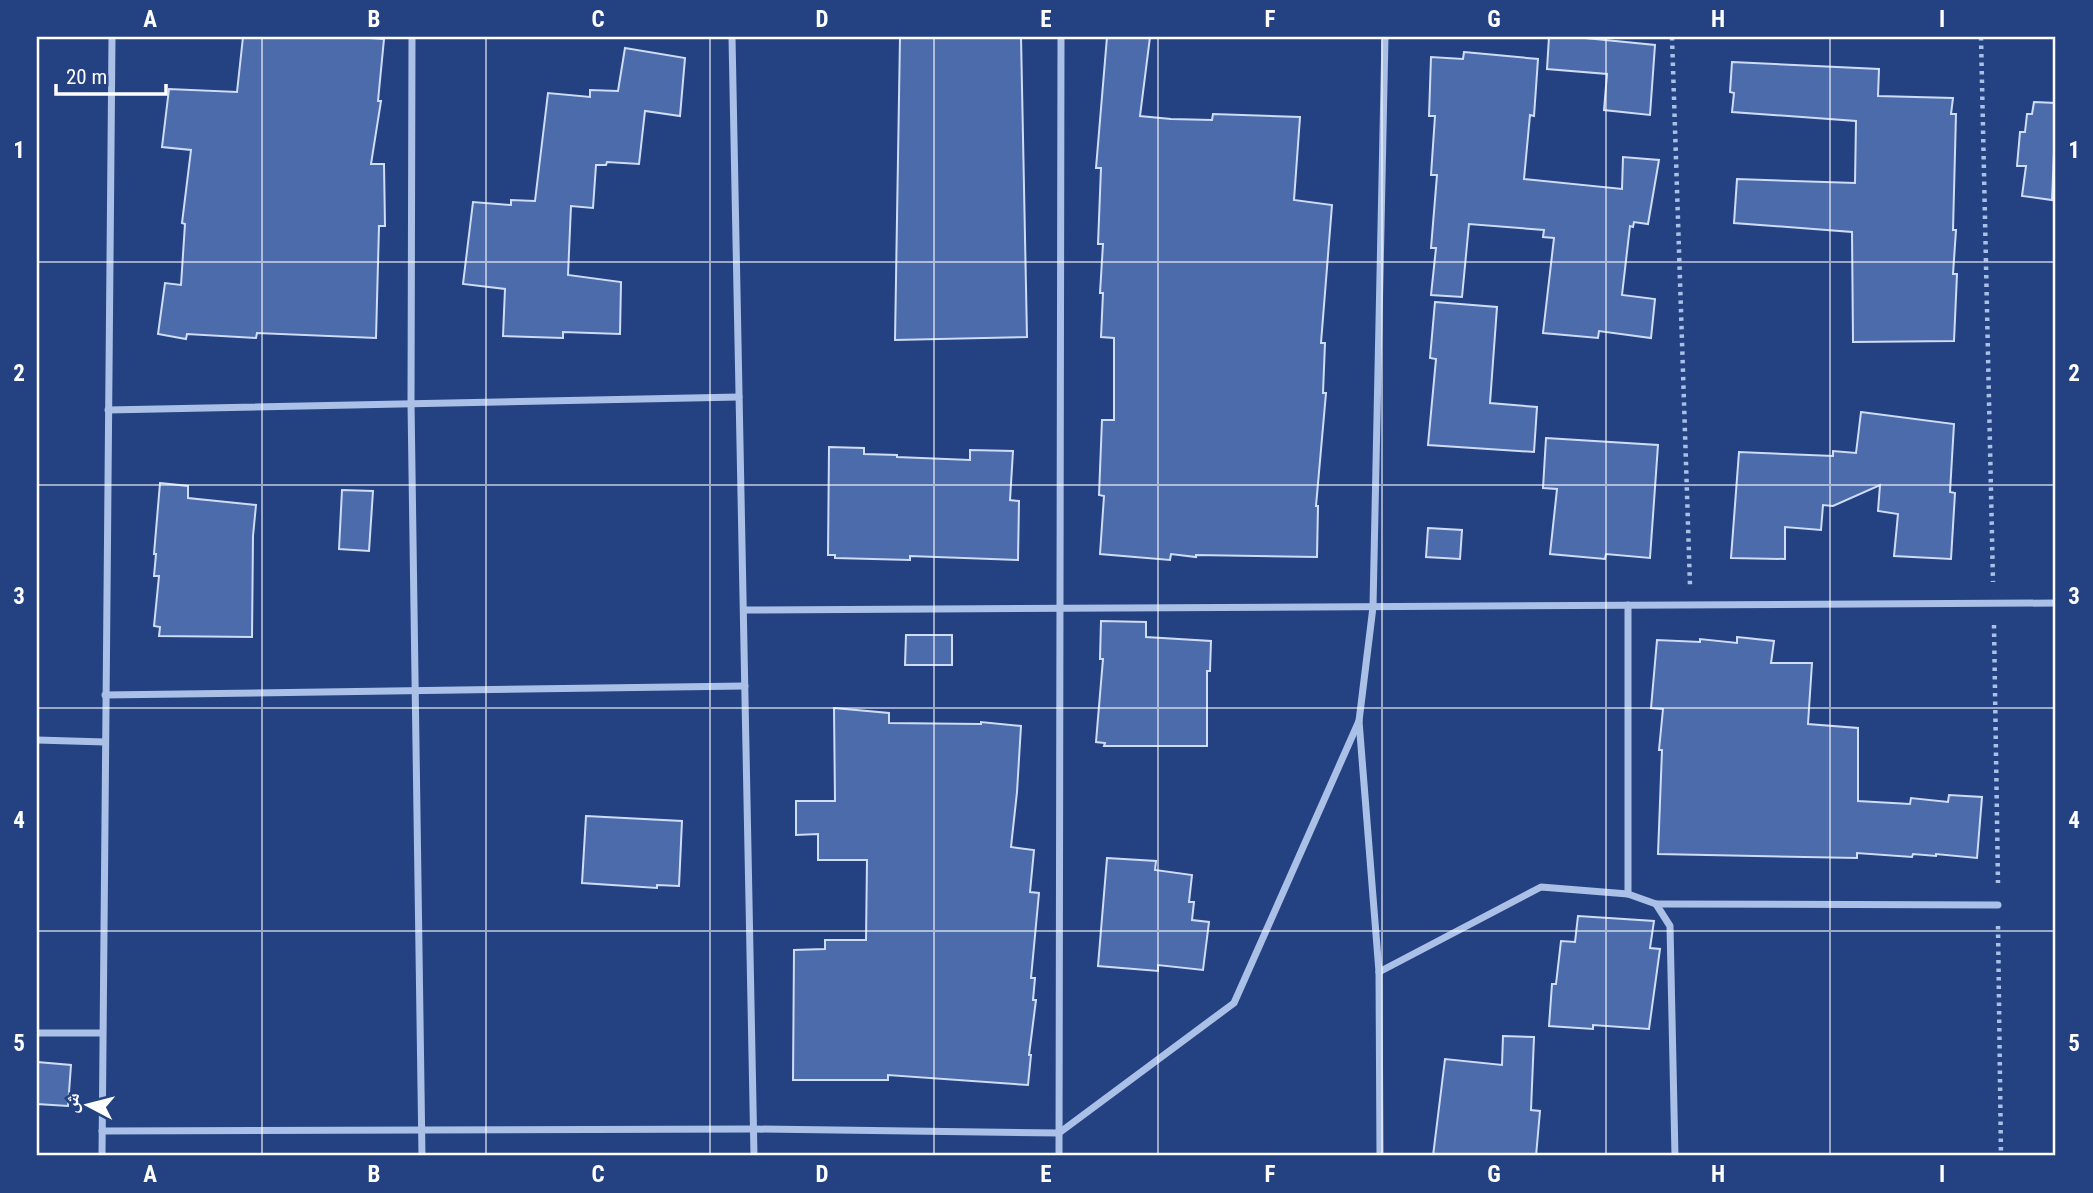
<svg xmlns="http://www.w3.org/2000/svg" width="2093" height="1193" font-family="'Roboto Condensed','Noto Naskh Arabic',sans-serif">
<style>
.building{fill:#4c6bab;stroke:#cfdcf6;stroke-width:2}
.lines{fill:none;stroke-linecap:round;stroke-linejoin:round}
.path{stroke:#abc0e7;stroke-width:4.5;stroke-dasharray:3.5 5;stroke-linecap:butt}
.minor{stroke:#abc0e7;stroke-width:7}
.grid{fill:none;stroke:#fff;stroke-width:2;stroke-opacity:0.55}
.neatline{fill:none;stroke:#fff;stroke-width:2.5}
.grid-label{font-size:23px;text-anchor:middle;font-weight:bold;fill:#fff}
</style>
<rect width="100%" height="100%" fill="#244282"/>
<g class="building">
<polygon points="243,37 356,37 384,39 378,101 381,101 371,164 384,164 385,226 379,226 376,338 257,333 256,338 187,334 186,339 158,334 165,283 181,285 185,224 182,223 191,150 162,147 169,89 237,92"/>
<polygon points="900,37 1021,37 1027,337 895,340"/>
<polygon points="1107,37 1150,37 1140,116 1171,119 1212,120 1213,114 1300,117 1294,200 1332,205 1321,343 1325,343 1323,393 1326,393 1316,506 1318,506 1317,557 1196,555 1196,557 1171,554 1170,560 1100,554 1104,496 1099,495 1102,420 1114,420 1114,338 1101,337 1103,293 1100,293 1103,244 1098,244 1101,168 1096,168"/>
<polygon points="1549,37 1575,37 1655,45 1650,115 1604,110 1607,74 1547,69"/>
<polygon points="625,48 685,58 680,116 645,111 639,164 607,162 606,165 596,165 593,208 571,206 568,275 621,282 620,334 563,332 563,338 503,336 505,289 463,284 473,202 511,205 511,200 535,201 548,93 590,97 590,90 618,91"/>
<polygon points="1464,52 1538,59 1534,116 1530,115 1524,179 1622,189 1623,157 1659,160 1648,224 1634,222 1633,227 1630,226 1622,295 1655,299 1651,338 1599,331 1598,338 1543,333 1554,238 1543,237 1544,230 1469,224 1462,297 1431,295 1436,248 1431,248 1437,175 1431,175 1435,116 1429,116 1431,57 1463,59"/>
<polygon points="1732,62 1879,69 1878,96 1953,98 1951,114 1956,114 1953,230 1956,230 1953,274 1957,274 1954,341 1853,342 1852,232 1734,223 1737,179 1855,183 1856,121 1732,112 1734,93 1730,92"/>
<polygon points="2034,102 2056,103 2052,200 2022,196 2026,166 2017,166 2020,132 2025,132 2027,114 2032,114"/>
<polygon points="1435,302 1497,307 1490,403 1537,407 1534,452 1428,445 1436,359 1430,358"/>
<polygon points="1861,412 1954,424 1950,492 1955,493 1951,559 1894,556 1898,514 1878,511 1880,485 1833,506 1823,505 1821,530 1785,527 1785,559 1731,558 1739,452 1833,456 1833,451 1856,453"/>
<polygon points="1546,438 1658,445 1650,558 1606,554 1605,559 1550,554 1557,489 1543,488"/>
<polygon points="829,447 864,448 864,454 897,455 897,457 970,460 970,450 1013,451 1010,500 1019,501 1018,560 910,556 910,560 835,558 835,555 828,555"/>
<polygon points="160,483 188,486 188,498 256,505 253,536 252,637 159,636 160,627 154,626 159,576 154,576 156,554 154,554"/>
<polygon points="342,490 373,491 369,551 339,549"/>
<polygon points="1428,528 1462,530 1460,559 1426,557"/>
<polygon points="1101,621 1146,622 1146,637 1211,641 1210,671 1207,671 1207,746 1104,746 1105,743 1096,742 1103,659 1100,659"/>
<polygon points="906,635 952,635 952,665 905,665"/>
<polygon points="1737,637 1774,641 1771,663 1812,663 1808,724 1858,728 1858,801 1910,804 1911,798 1948,802 1949,795 1982,797 1977,858 1936,854 1936,856 1913,854 1912,857 1857,853 1857,858 1658,854 1662,750 1659,750 1663,709 1651,708 1657,640 1700,642 1700,639 1737,643"/>
<polygon points="834,708 889,713 889,723 981,724 981,722 1021,726 1017,792 1011,847 1034,850 1030,892 1039,893 1031,978 1035,978 1033,1000 1036,1000 1029,1055 1031,1055 1028,1085 888,1075 888,1080 793,1080 794,950 825,949 825,940 866,940 867,860 818,860 818,834 796,835 796,801 835,801"/>
<polygon points="586,816 682,821 679,886 657,885 657,888 582,883"/>
<polygon points="1107,858 1156,861 1155,870 1192,875 1189,902 1194,902 1192,920 1209,922 1203,970 1158,965 1158,971 1098,966"/>
<polygon points="1578,916 1654,921 1650,948 1660,949 1649,1029 1593,1025 1593,1029 1549,1026 1552,984 1556,984 1561,941 1575,942"/>
<polygon points="1503,1036 1534,1037 1531,1110 1540,1111 1536,1156 1433,1156 1445,1059 1502,1065"/>
<polygon points="37,1062 71,1065 68,1106 37,1104"/>
</g>
<g class="lines">
<g class="path">
<polyline points="1672,37 1690,585"/>
<polyline points="1981,37 1993,582"/>
<polyline points="1994,625 1998,883"/>
<polyline points="1998,926 2001,1156"/>
</g>
<g class="minor">
<polyline points="412,37 411,403 422,1156"/>
<polyline points="732,37 754,1156"/>
<polyline points="108,410 739,397"/>
<polyline points="744,610 2056,603"/>
<polyline points="105,695 745,686"/>
<polyline points="37,740 105,742"/>
<polyline points="1628,894 1628,605"/>
<polyline points="1656,904 1998,905"/>
<polyline points="1379,972 1541,887 1628,894 1656,904 1670,926 1675,1156"/>
<polyline points="37,1033 102,1033"/>
<polyline points="102,1131 754,1129 1059,1133 1234,1003 1359,721"/>
<polyline points="102,1156 112,37"/>
<polyline points="1059,1156 1061,37"/>
<polyline points="1380,1156 1379,972 1359,721 1373,607 1385,37"/>
</g>
</g>
<path class="grid" d="M 262,37 L 262,1156M 486,37 L 486,1156M 710,37 L 710,1156M 934,37 L 934,1156M 1158,37 L 1158,1156M 1382,37 L 1382,1156M 1606,37 L 1606,1156M 1830,37 L 1830,1156M 37,262 L 2056,262M 37,485 L 2056,485M 37,708 L 2056,708M 37,931 L 2056,931"/>
<rect width="2093" height="1193" fill="none" stroke="#244282" stroke-width="77"/>
<g transform="translate(88 1105) rotate(277)" stroke="#244282" stroke-width="5" paint-order="stroke">
<path d="M0-5L12 26L0 18L-12 26Z" fill="#ffffff"/>
<text y="-10" font-size="19" font-weight="bold" text-anchor="middle" fill="#ffffff">ش</text>
</g>
<path d="M56 84v10h110v-10" fill="none" stroke="#ffffff" stroke-width="3.5"/>
<text x="66" y="84" font-size="21" fill="#ffffff" stroke="#244282" stroke-width="5" paint-order="stroke">20 m</text>
<rect x="38" y="38" width="2016" height="1116" class="neatline"/>
<g class="grid-label">
<text x="150" y="27">A</text>
<text x="374" y="27">B</text>
<text x="598" y="27">C</text>
<text x="822" y="27">D</text>
<text x="1046" y="27">E</text>
<text x="1270" y="27">F</text>
<text x="1494" y="27">G</text>
<text x="1718" y="27">H</text>
<text x="1942" y="27">I</text>
<text x="19" y="158">1</text>
<text x="2074" y="158">1</text>
<text x="19" y="381">2</text>
<text x="2074" y="381">2</text>
<text x="19" y="604">3</text>
<text x="2074" y="604">3</text>
<text x="19" y="828">4</text>
<text x="2074" y="828">4</text>
<text x="19" y="1051">5</text>
<text x="2074" y="1051">5</text>
<text x="150" y="1182">A</text>
<text x="374" y="1182">B</text>
<text x="598" y="1182">C</text>
<text x="822" y="1182">D</text>
<text x="1046" y="1182">E</text>
<text x="1270" y="1182">F</text>
<text x="1494" y="1182">G</text>
<text x="1718" y="1182">H</text>
<text x="1942" y="1182">I</text>
</g>
</svg>
